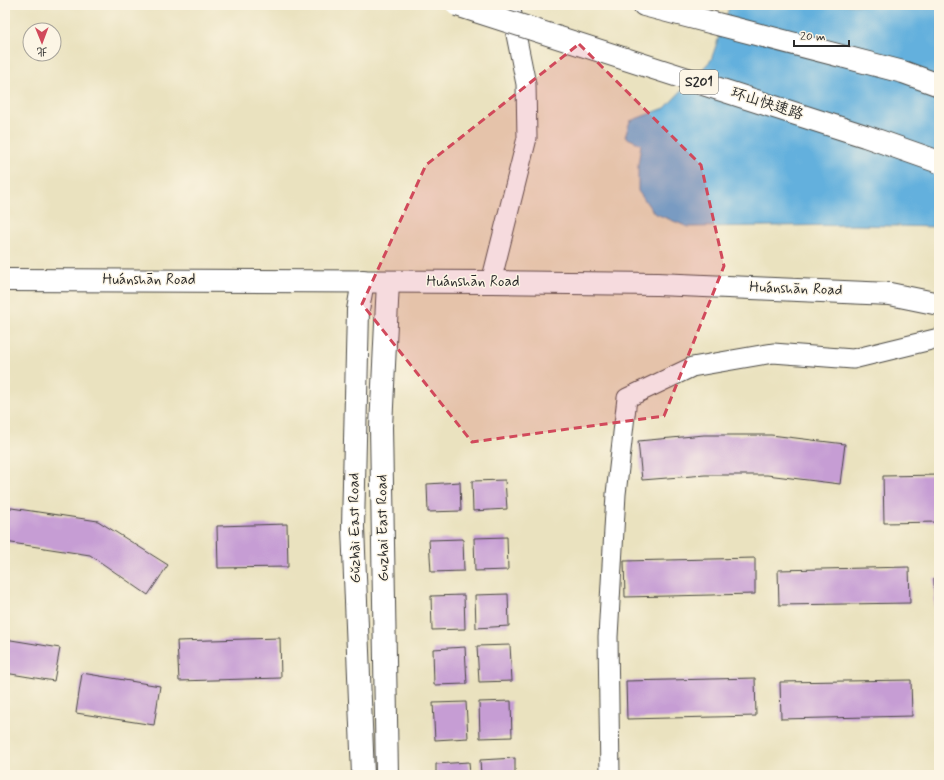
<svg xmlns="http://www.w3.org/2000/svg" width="944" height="780" font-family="Mynerve,'LXGW WenKai TC',sans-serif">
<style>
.water{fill:#64b0dd;stroke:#486e84}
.building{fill:#c69dd4}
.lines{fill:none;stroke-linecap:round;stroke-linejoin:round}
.minor-casing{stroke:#484641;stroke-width:21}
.secondary-casing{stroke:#484641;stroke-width:24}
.primary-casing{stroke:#484641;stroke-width:24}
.trunk-casing{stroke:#484641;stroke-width:24}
.minor{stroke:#fff;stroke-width:19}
.secondary{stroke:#fff;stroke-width:22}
.primary{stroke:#fff;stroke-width:22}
.trunk{stroke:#fff;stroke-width:22}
.trunk-bridge-casing{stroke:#484641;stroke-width:24;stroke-linecap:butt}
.trunk-bridge{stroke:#fff;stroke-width:22}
.marked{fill:#d1495b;fill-opacity:0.2;stroke:#d1495b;stroke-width:3;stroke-dasharray:8 5;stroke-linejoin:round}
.labels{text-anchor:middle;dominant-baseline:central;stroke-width:3;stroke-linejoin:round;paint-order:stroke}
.shield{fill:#fcf5e5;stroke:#6a6863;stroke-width:1}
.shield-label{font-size:14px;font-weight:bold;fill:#2b2b2b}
.street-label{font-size:15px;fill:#2b2b2b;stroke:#fcf5e5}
</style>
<rect width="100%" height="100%" fill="#fcf5e5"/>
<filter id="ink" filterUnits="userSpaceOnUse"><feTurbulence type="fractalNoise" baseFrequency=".025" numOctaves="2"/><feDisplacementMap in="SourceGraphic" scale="8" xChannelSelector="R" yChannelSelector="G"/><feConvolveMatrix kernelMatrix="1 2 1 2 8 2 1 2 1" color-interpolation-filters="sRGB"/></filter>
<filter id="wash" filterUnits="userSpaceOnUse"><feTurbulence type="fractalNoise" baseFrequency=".012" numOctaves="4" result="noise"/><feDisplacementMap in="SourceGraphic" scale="16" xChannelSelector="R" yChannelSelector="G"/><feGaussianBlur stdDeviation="0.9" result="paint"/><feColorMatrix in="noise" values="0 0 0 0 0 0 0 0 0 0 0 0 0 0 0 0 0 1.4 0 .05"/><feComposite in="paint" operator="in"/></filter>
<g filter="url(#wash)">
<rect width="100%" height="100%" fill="#eae2bf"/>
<polygon class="water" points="730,5 939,5 939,227 855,225 688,227 654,213 638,191 638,165 641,144 625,137 630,121 665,108 711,60"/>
<g id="blocks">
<g class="building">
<polygon points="704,435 771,435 845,444 840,484 767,475 705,475 642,480 638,441"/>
<polygon points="939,475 939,522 884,523 883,476"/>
<polygon points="505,480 507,509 473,511 472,481"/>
<polygon points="460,482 461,511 428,512 427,484"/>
<polygon points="5,507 98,521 168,565 148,595 90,555 5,542"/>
<polygon points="287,524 288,567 218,568 217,526"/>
<polygon points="507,537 508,570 475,571 474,538"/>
<polygon points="463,539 464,571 431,572 429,540"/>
<polygon points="755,558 755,594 625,597 624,561"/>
<polygon points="909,567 910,603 779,605 778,570"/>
<polygon points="934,578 939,578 939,611 935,612"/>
<polygon points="508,594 509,626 476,628 475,595"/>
<polygon points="464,595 465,629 432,630 431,596"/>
<polygon points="280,638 281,678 179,681 177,641"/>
<polygon points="5,639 60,648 54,681 5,673"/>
<polygon points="510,645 512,681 479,682 477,646"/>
<polygon points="465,647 467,684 434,685 433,649"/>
<polygon points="82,673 160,686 154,725 76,713"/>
<polygon points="755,678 756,716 627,719 626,681"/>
<polygon points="911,680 912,716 781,719 780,682"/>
<polygon points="937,683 939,683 939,714 938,714"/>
<polygon points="511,701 512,737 480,738 479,702"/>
<polygon points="466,702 468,738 435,740 433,703"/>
<polygon points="515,758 515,775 481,775 480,760"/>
<polygon points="469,762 470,775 436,775 436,764"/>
</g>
</g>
</g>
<g filter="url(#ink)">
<use href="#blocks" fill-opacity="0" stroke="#484641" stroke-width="1"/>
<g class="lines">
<defs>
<g id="minor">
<polyline points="491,282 527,138 526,84 510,5"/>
<polyline points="610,775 608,637 616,494 627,398 692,367 773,353 853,359 939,338"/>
</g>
<polyline id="secondary" points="5,280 491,282 657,284 890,294 939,304"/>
<g id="primary">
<polyline points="363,281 358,310 353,527 363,775"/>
<polyline points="387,775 381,427 388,282"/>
</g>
<polyline id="trunk" points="644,5 903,72 939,85"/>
</defs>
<use href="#minor" class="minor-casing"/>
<use href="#secondary" class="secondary-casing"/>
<use href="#primary" class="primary-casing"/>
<use href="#trunk" class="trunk-casing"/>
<use href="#minor" class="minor"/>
<use href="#secondary" class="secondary"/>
<use href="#primary" class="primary"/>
<use href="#trunk" class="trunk"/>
<defs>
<polyline id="trunk-bridge" points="457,5 865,136 939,162"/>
</defs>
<use href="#trunk-bridge" class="trunk-bridge-casing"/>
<use href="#trunk-bridge" class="trunk-bridge"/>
</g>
</g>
<path class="marked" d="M 579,44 L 701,165 L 724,266 L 664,416 L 472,442 L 362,304 L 426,165 Z"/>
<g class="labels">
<rect class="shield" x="680" y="70" width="38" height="24" rx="3"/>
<g class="shield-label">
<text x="699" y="82">S201</text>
</g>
<g class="street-label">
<text transform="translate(767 104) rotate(18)">环山快速路</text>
<text x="149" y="280">Huánshān Road</text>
<text x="473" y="282">Huánshān Road</text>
<text transform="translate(796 289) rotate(2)">Huánshān Road</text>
<text transform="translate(355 528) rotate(-91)">Gǔzhài East Road</text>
<text transform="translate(383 528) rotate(-91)">Guzhai East Road</text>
</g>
</g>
<rect width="944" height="780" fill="none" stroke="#fcf5e5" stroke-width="20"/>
<g transform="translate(42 42) rotate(179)"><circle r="19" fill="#fcf5e5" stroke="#a8a49b"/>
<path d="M0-3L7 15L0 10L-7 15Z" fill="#d1495b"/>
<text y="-6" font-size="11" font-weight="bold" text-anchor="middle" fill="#2b2b2b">北</text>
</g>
<path d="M794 40v6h55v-6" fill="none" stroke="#2b2b2b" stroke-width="2"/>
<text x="800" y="40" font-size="12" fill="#2b2b2b" stroke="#fcf5e5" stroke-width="3" paint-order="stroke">20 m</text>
</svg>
